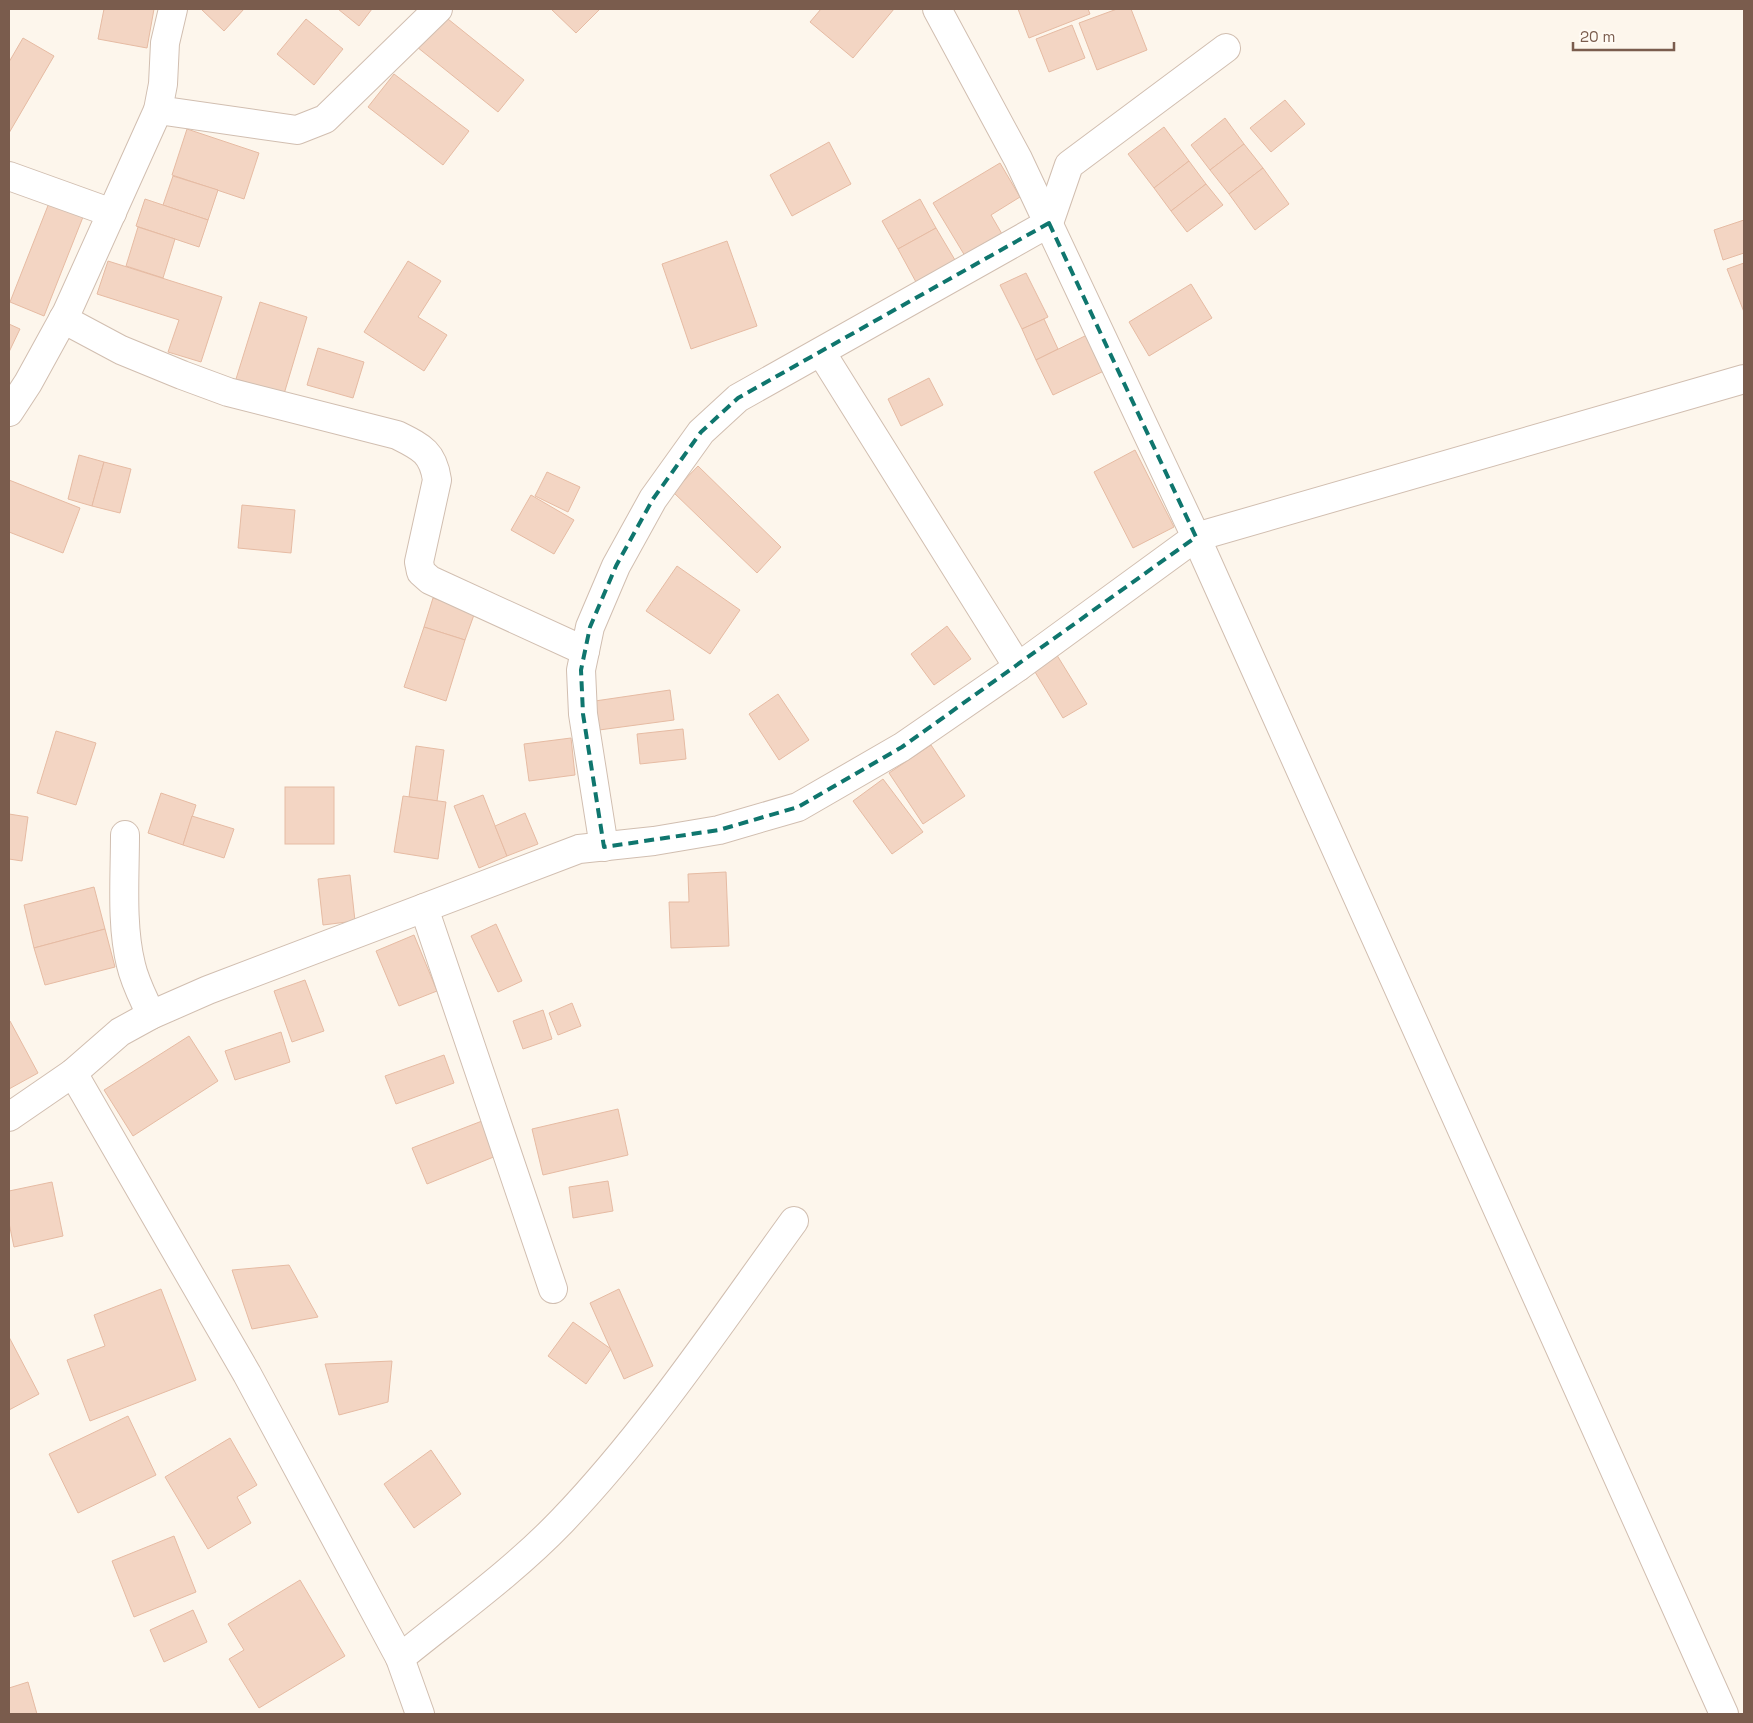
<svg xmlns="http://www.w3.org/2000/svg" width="1753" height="1723" font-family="'Space Grotesk',sans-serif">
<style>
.building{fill:#f3d5c3;stroke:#e6bba3}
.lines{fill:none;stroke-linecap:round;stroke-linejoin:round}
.minor-casing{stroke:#d1beb0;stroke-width:30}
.minor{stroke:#fff;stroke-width:28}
.marked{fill:none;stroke:#0f766e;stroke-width:4;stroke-dasharray:10 6;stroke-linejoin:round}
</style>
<rect width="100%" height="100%" fill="#fdf6ec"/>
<g class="building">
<polygon points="104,9 154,9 147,48 98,39"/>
<polygon points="201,9 244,9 224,31"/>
<polygon points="338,9 372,9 359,26"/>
<polygon points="551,9 600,9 576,33"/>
<polygon points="821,9 894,9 853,58 810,22"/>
<polygon points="1018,9 1088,9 1090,14 1029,38"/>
<polygon points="1117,9 1131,9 1147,50 1097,70 1079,23"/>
<polygon points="443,15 524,80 498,112 417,47"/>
<polygon points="306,19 343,49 314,85 277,54"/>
<polygon points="1072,25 1085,58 1049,72 1036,39"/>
<polygon points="23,38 54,56 9,133 9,62"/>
<polygon points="394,74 469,131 443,165 368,107"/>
<polygon points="1285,100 1305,124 1271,152 1250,128"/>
<polygon points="1225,118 1244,144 1210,170 1191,145"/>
<polygon points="1164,127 1189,161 1154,188 1128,154"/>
<polygon points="187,129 259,153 244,199 172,175"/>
<polygon points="829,142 851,184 792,216 770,175"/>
<polygon points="1244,144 1263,168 1229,194 1210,170"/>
<polygon points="1189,161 1206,184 1171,211 1154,188"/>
<polygon points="1000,163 1020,197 991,215 1002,234 965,256 933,203"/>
<polygon points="1263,168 1289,204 1255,230 1229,194"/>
<polygon points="173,176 218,190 208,220 163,205"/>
<polygon points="1206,184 1223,205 1187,232 1171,211"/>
<polygon points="145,199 208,220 199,247 136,226"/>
<polygon points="920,199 936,228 898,249 882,221"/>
<polygon points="49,203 83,217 44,316 10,302"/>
<polygon points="1744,220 1744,253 1723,260 1714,230"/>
<polygon points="138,227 175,239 163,278 126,266"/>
<polygon points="936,228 955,260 916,282 898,249"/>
<polygon points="727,241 757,326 691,349 662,264"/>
<polygon points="108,261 222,297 201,362 168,352 179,320 97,294"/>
<polygon points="408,261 441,281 418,317 447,335 424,371 364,332"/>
<polygon points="1744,263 1744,312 1727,269"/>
<polygon points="1026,273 1048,317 1022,329 1000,285"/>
<polygon points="1191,284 1212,318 1149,356 1129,322"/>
<polygon points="260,302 307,317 284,394 236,379"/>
<polygon points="1044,319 1058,349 1036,360 1022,329"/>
<polygon points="9,324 20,329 9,352"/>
<polygon points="1089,334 1106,370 1053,395 1036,360"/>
<polygon points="318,348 364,362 353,398 307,385"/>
<polygon points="929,378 943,405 901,426 888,399"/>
<polygon points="1135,450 1174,527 1133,548 1094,472"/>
<polygon points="79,455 104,462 92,506 68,499"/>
<polygon points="104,462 131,469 120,513 92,506"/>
<polygon points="698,466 781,547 757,573 673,492"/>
<polygon points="547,472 580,487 568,512 535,496"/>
<polygon points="9,480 80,508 63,553 9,532"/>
<polygon points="531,495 574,520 554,554 511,530"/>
<polygon points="242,505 295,510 291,553 238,548"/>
<polygon points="677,566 740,610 710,654 646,611"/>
<polygon points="433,598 475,612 465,640 424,627"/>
<polygon points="947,626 971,659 934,685 911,654"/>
<polygon points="424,627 465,640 446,701 404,687"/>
<polygon points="1055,652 1087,704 1063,718 1032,667"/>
<polygon points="670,690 674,720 599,730 595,701"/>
<polygon points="778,694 809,740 779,760 749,714"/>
<polygon points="683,729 686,759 640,764 637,734"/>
<polygon points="56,731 96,743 76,805 37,793"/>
<polygon points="571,738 575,775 529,781 524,744"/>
<polygon points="931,745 965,796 923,824 889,773"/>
<polygon points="416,746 444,750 437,801 409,797"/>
<polygon points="883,779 923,832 892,854 853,801"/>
<rect x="285" y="787" width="49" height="57"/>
<polygon points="161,793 196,805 183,845 148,833"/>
<polygon points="483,795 507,856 479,868 454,806"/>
<polygon points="403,796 446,802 438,859 394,852"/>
<polygon points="525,813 538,844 507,856 495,826"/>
<polygon points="9,814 28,817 22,861 9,859"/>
<polygon points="192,816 234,829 224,858 183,845"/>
<polygon points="726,872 729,946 671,948 669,902 689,902 688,874"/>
<polygon points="350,875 355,921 323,925 318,879"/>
<polygon points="94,887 105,929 34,948 24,905"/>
<polygon points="496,924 522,981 498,992 471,936"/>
<polygon points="105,929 115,967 45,985 34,948"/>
<polygon points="414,935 437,991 399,1006 376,951"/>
<polygon points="305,980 324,1031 292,1042 274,991"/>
<polygon points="572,1003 581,1026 558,1035 549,1013"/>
<polygon points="543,1010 552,1039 523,1049 513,1021"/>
<polygon points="10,1021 38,1073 9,1089 9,1022"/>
<polygon points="281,1032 290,1062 235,1080 225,1051"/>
<polygon points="189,1036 218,1081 133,1136 104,1090"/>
<polygon points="444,1055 454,1083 396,1104 385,1076"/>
<polygon points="618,1109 628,1155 543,1175 532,1129"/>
<polygon points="482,1121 496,1156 427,1184 412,1148"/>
<polygon points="608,1181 613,1211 573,1218 569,1187"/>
<polygon points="52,1182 63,1236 14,1247 9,1223 9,1191"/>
<polygon points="289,1265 318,1317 252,1329 232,1270"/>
<polygon points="161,1289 196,1380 90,1421 67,1360 105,1346 94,1315"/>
<polygon points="619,1289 653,1366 624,1379 590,1303"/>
<polygon points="573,1322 611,1349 586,1384 548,1356"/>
<polygon points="9,1337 39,1394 9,1410"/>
<polygon points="392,1361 388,1402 339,1415 325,1364"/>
<polygon points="128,1416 156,1475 78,1513 49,1454"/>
<polygon points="230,1438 257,1485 237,1497 251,1523 208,1549 165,1477"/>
<polygon points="431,1450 461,1494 414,1528 384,1484"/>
<polygon points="174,1536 196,1592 134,1617 112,1561"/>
<polygon points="300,1580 345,1656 259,1708 229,1659 244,1650 228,1624"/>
<polygon points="193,1610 207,1642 164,1662 150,1630"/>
<polygon points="28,1682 37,1714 9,1714 9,1688"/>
</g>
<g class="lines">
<defs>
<g id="minor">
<polyline points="937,9 1018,159 1196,537 1724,1714"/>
<polyline points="158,110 297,130 325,119 438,9"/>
<polyline points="9,176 112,213"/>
<path d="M 63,319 L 121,350 L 182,375 L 228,392 L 397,435 C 421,447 433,452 437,480 L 419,562 L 421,572 L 430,580 L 585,651"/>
<polyline points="821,352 1018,667"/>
<polyline points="9,412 28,383 67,312 158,110 163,84 165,43 173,9"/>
<path d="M 125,835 C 125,877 121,925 131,965 C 135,983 144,999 151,1015"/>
<polyline points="604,847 583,714 581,670 590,627 616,566 653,499 701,432 738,398 1049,223 1069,165 1226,48"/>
<polyline points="424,908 553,1289"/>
<polyline points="73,1073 247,1374 400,1658 420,1714"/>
<polyline points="9,1117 73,1073 120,1032 151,1015 208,990 579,849 654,841 719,830 798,807 902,747 1018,667 1196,537 1744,379"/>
<path d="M 400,1658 C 454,1614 513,1572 562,1521 C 649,1430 720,1323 794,1221"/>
</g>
</defs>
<use href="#minor" class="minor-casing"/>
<use href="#minor" class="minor"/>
</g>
<path class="marked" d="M 1049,223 L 1196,537 L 902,747 L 798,807 L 719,830 L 604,847 L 583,714 L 581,670 L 590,627 L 616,566 L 653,499 L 701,432 L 738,398 Z"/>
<rect width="1753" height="1723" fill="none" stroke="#7a5c4d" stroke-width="20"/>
<path d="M1573 42v8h101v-8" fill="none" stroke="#7a5c4d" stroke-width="2.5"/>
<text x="1580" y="42" font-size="15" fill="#7a5c4d" stroke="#fffaf3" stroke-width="4" paint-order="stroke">20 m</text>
</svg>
